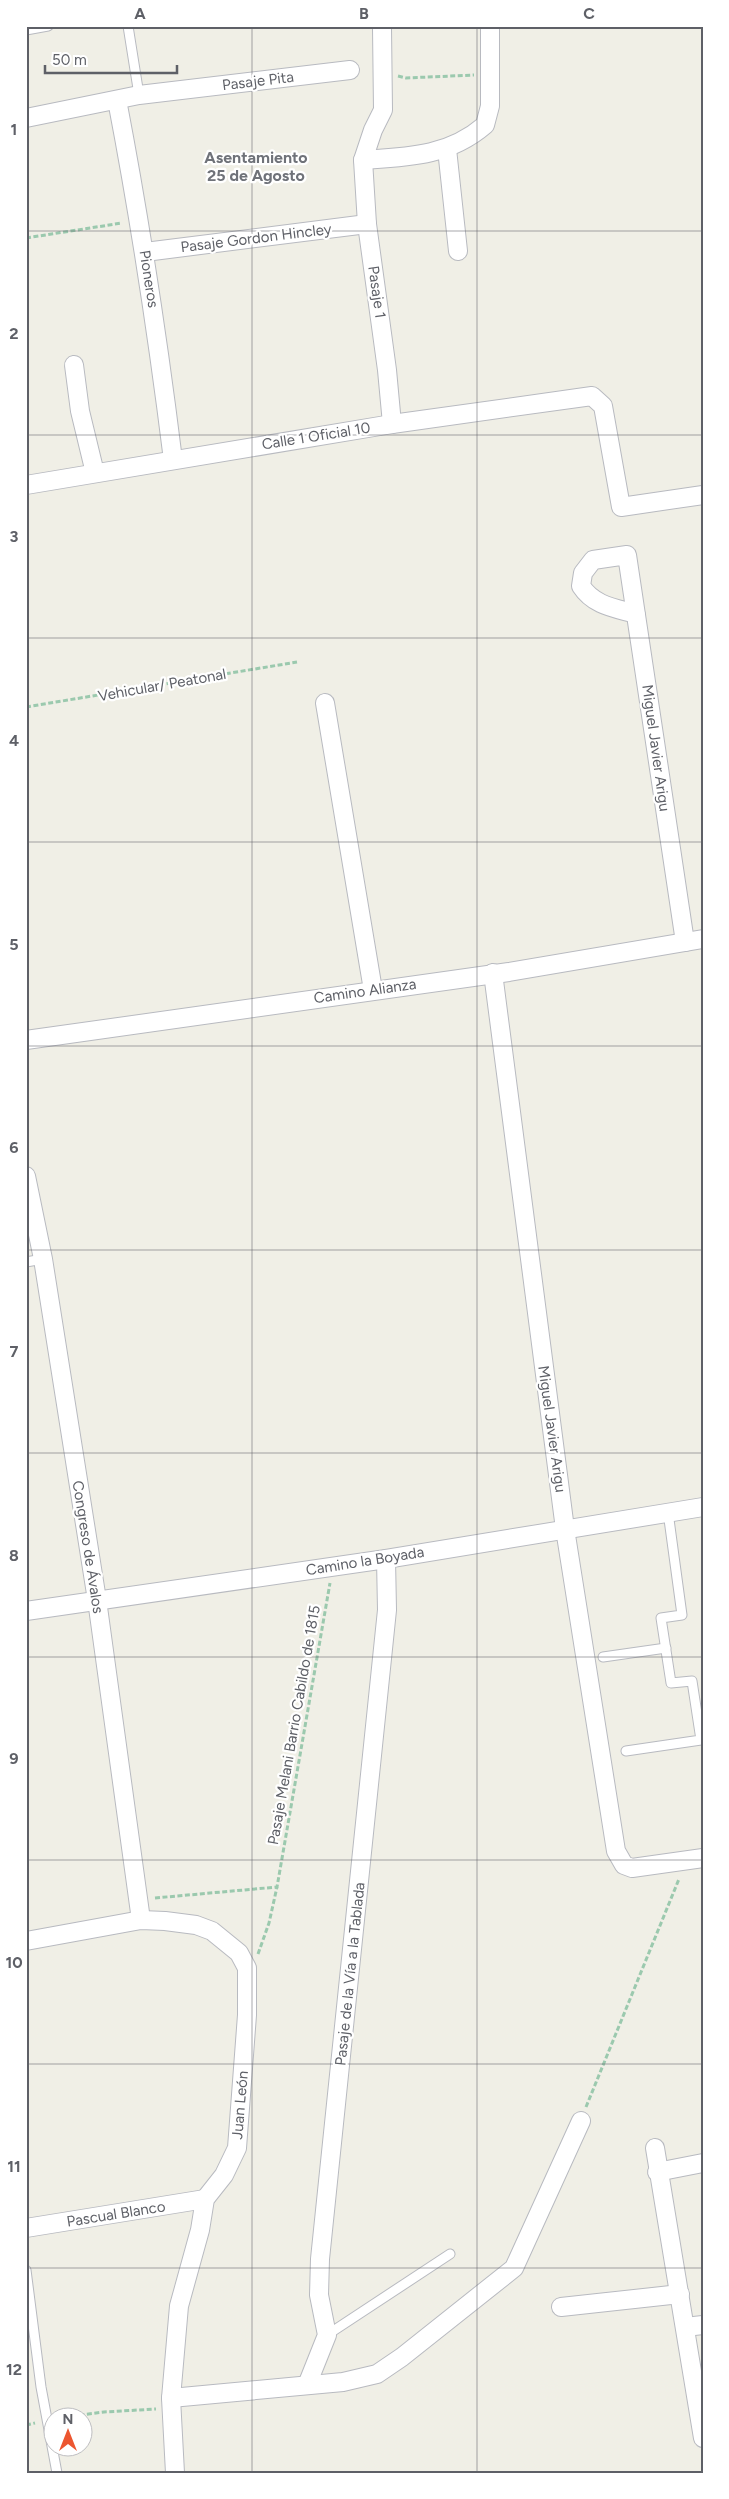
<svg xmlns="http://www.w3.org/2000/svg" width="729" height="2499" font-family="Figtree,sans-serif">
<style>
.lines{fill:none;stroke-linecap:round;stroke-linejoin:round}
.lane-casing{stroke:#b8bac0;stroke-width:11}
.street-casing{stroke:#b8bac0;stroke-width:20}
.path{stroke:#9bc9ae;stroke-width:3;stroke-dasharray:5 2.5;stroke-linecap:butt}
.lane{stroke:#fff;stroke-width:9}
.street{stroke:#fff;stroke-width:18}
.grid{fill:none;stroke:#5e6067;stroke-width:1;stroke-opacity:0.55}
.labels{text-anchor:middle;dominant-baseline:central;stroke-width:4.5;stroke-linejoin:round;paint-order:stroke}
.street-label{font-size:15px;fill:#5e6067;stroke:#fff}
.neighbourhood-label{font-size:16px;font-weight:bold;fill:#6f7279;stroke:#fff}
.neatline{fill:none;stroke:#5e6067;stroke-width:2}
.grid-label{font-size:16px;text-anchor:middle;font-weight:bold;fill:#5e6067}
</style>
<rect width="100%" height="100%" fill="#f0efe6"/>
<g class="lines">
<defs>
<g id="lane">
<polyline points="128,26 139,95"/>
<polyline points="26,30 48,26"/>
<polyline points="26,1262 43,1259"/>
<polyline points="603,1657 666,1648"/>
<polyline points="626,1751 701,1740 692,1681 671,1683 661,1618 682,1615 668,1512"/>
<polyline points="26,2270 41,2387 57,2473"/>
<polyline points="327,2335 450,2254"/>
</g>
<g id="street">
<polyline points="382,28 383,110 373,130 363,160 367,224 387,370 392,424"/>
<path d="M 117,100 C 140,220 158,339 173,460"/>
<polyline points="26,118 139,95 350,70"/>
<polyline points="447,149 458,251"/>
<path d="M 363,160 C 409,157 449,156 485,125 L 490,106 L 490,26"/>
<polyline points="145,252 367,224"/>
<polyline points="74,365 80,411 95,473"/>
<polyline points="26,485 392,424 592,396 603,406 621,507 703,495"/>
<path d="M 636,614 C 615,608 594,606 581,586 L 583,573 L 593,560 L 627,555 L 685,942"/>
<polyline points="325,703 373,990"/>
<polyline points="493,973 565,1529 616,1851 624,1865 632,1868 703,1858"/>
<polyline points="26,1040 509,972 703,939"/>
<polyline points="26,1176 43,1259 97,1600 141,1920"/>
<polyline points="26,1611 386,1559 703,1507"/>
<polyline points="26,1941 141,1920 165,1921 196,1925 212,1931 239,1953 247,1968 247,2015 237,2148 224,2175 205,2199 200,2230 179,2306 171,2398 175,2473"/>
<polyline points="655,2148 703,2438"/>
<polyline points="657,2172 703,2163"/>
<polyline points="26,2228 205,2199"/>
<polyline points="561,2307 680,2294"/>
<polyline points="685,2327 703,2325"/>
<polyline points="307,2385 327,2335 319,2295 320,2259 387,1610 386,1559"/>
<polyline points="171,2398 343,2382 377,2374 402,2357 514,2268 581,2121"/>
</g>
</defs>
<use href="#lane" class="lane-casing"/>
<use href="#street" class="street-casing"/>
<g class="path">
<polyline points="398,76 406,78 474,75"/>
<polyline points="26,238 122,223"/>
<polyline points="26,707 297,662"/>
<polyline points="155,1898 277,1887 330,1583"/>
<polyline points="258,1954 269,1923 277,1887"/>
<polyline points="586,2107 679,1879"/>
<polyline points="72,2416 104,2412 156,2409"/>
<polyline points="26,2425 35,2423"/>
</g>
<use href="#lane" class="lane"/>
<use href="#street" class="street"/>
</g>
<path class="grid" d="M 252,26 L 252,2473M 477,26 L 477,2473M 26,231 L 703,231M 26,435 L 703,435M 26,638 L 703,638M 26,842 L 703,842M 26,1046 L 703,1046M 26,1250 L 703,1250M 26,1453 L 703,1453M 26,1657 L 703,1657M 26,1860 L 703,1860M 26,2064 L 703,2064M 26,2268 L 703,2268"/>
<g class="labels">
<g class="street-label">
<text transform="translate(258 81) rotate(-7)">Pasaje Pita</text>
<text transform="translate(256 238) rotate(-7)">Pasaje Gordon Hincley</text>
<text transform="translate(149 279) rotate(81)">Pioneros</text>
<text transform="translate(377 292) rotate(82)">Pasaje 1</text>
<text transform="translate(316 436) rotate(-9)">Calle 1 Oficial 10</text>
<text transform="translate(162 685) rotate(-10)">Vehicular/ Peatonal</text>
<text transform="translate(656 748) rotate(82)">Miguel Javier Arigu</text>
<text transform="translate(365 991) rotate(-8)">Camino Alianza</text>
<text transform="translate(552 1429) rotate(82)">Miguel Javier Arigu</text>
<text transform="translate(88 1547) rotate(81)">Congreso de Ávalos</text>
<text transform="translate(365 1561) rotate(-9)">Camino la Boyada</text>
<text transform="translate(294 1725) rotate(-80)">Pasaje Melani Barrio Cabildo de 1815</text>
<text transform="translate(350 1974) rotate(-84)">Pasaje de la Vía a la Tablada</text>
<text transform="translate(240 2105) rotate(-85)">Juan León</text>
<text transform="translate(116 2214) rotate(-9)">Pascual Blanco</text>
</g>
<g class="neighbourhood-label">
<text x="256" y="157">Asentamiento<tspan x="256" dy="18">25 de Agosto</tspan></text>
</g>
</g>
<rect width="729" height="2499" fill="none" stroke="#ffffff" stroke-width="55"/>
<g transform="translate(68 2432)"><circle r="24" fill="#ffffff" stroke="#bfbfc2"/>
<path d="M0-4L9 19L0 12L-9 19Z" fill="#ec5630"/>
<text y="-8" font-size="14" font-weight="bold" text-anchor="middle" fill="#5e6067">N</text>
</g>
<path d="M45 65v8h132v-8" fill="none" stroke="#5e6067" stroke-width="2.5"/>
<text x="52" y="65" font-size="15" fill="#5e6067" stroke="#ffffff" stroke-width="4" paint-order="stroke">50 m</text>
<rect x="28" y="28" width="674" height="2444" class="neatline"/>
<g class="grid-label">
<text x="140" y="19">A</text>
<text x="364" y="19">B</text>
<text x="589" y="19">C</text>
<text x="14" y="135">1</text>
<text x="14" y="339">2</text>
<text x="14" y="542">3</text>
<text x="14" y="746">4</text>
<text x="14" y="950">5</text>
<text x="14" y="1153">6</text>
<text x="14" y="1357">7</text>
<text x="14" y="1561">8</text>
<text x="14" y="1764">9</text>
<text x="14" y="1968">10</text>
<text x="14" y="2172">11</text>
<text x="14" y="2375">12</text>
</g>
</svg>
